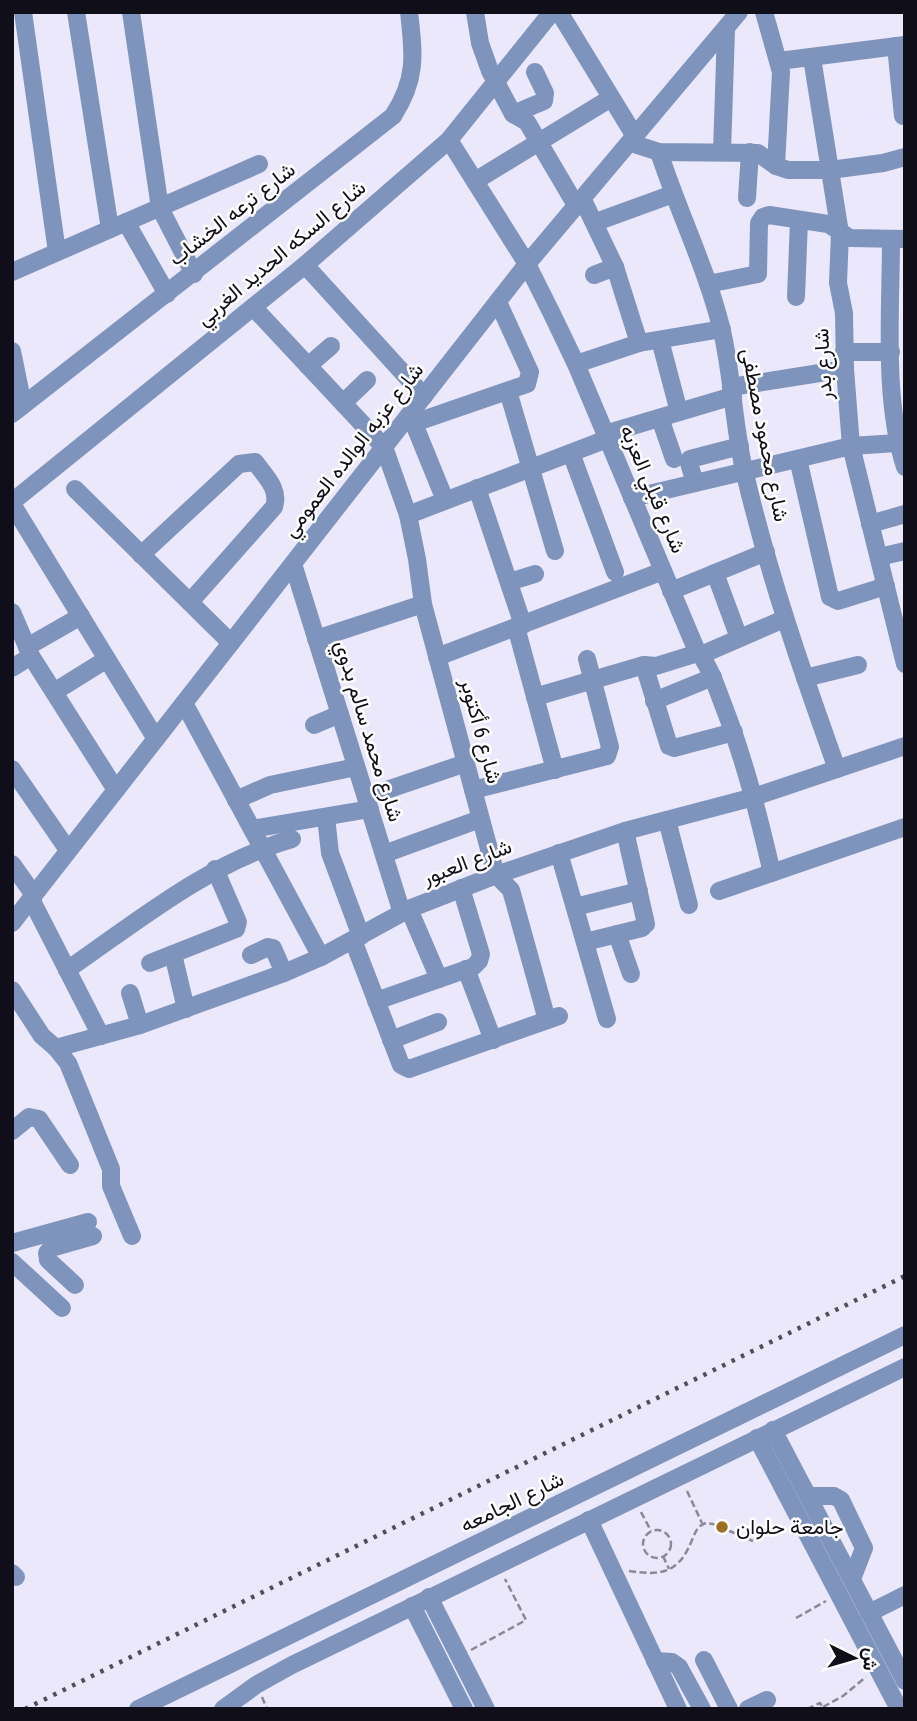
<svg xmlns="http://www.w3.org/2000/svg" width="917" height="1721" font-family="'Roboto Condensed',Vazirmatn,sans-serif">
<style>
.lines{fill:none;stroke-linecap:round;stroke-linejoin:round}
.path{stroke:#8b8897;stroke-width:2.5;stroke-dasharray:7 3.5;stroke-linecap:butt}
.minor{stroke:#7f94bc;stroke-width:18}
.rail{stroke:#504e5a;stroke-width:4.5;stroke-dasharray:3.5 7;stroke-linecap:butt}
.poi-dot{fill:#9d6f20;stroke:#fff;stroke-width:2.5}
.labels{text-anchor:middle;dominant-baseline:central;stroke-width:5;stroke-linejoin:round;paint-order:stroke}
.street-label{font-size:21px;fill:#100e18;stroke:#fff}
.poi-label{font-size:21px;fill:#100e18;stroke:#fff;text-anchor:start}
</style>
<rect width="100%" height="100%" fill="#ebe8fb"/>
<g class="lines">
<g class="path">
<polyline points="687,1491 702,1523"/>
<polyline points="641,1512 651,1531"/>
<circle cx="657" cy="1544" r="14"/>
<polyline points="663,1556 669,1569"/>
<path d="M 629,1571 C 662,1576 679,1573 692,1540 C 696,1531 697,1526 706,1523 L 713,1524 L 753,1541"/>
<polyline points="796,1618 826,1601"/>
<polyline points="471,1650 526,1620 505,1579"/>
<polyline points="262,1697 267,1709"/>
<polyline points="823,1707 843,1696 866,1677"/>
<polyline points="807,1709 820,1703 823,1708"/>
</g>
<g class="minor">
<polyline points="23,12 57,252"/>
<polyline points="76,12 110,229"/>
<polyline points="131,12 160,208 194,274"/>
<polyline points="475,12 480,43 490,71 513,114 527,122 577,207"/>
<polyline points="559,12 636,138"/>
<polyline points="764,12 781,72 776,166"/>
<polyline points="896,46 903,116"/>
<polyline points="812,58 840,233 838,283 844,313 845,369 851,446 905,664"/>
<polyline points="779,61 905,45"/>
<polyline points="513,114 544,101 545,93 535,72"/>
<path d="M 449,140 L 527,264 L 552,314 L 576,364 L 696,649 C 710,666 716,686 724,707 C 745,761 759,817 772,873"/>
<polyline points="631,143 659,152 758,153 776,166 788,170 830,170 883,163 905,157"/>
<path d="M 659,152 C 678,211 706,267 721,327 C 733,375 733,426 745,474 C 769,576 802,671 837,769"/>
<polyline points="722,152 726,30"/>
<polyline points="475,181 611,98"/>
<polyline points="747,198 750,152"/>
<polyline points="583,200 615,267 639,343"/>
<polyline points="126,222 167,294"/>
<polyline points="596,222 673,194"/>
<path d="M 891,239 C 891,311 883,399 905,467"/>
<polyline points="305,265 424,396"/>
<polyline points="12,272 259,164"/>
<polyline points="594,275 615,267"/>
<polyline points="708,284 758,274 759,223 763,217 769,215 828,224 850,238 905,239"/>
<polyline points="796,297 799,220"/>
<polyline points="253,307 384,447 408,515 417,559 423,604 496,875 511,890 547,1020"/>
<polyline points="660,340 679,412"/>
<polyline points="12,351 23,405"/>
<polyline points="844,352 891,352"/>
<polyline points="576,364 639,343 722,329"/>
<polyline points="308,366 331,346"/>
<polyline points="731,387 845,369"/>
<polyline points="508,391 555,551"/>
<polyline points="343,403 367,380"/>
<path d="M 12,414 L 393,116 C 417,79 414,55 409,12"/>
<polyline points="410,414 445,500"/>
<polyline points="660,418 674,459"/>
<polyline points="414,423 527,384 530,372 498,302"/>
<polyline points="605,434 733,396"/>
<polyline points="571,453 615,572"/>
<polyline points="798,459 830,597 838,601 886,586"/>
<polyline points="695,483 689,463 690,459 740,446"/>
<polyline points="477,488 523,625"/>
<polyline points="75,489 231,643"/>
<polyline points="632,498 851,446 897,443 905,448"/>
<polyline points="12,502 305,265 449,140 552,12"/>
<polyline points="12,504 156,739"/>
<polyline points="408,515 607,439"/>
<polyline points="870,524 905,514"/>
<path d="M 141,555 L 239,464 L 255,462 C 265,476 280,489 274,507 L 190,602"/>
<polyline points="879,557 905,551"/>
<polyline points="293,564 402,913"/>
<polyline points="715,573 739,638"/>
<polyline points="509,582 535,574"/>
<polyline points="671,591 766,552"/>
<polyline points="12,612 31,656 116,790"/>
<polyline points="516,627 555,770"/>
<polyline points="316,639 423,604"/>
<polyline points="27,647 81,616"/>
<polyline points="701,655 784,619"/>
<polyline points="437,657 663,571"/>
<polyline points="644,665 669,746 674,748 734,732"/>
<polyline points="12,668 31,656"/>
<polyline points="805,678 858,665"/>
<polyline points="54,692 107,659"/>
<polyline points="535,697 644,665 656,666 698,653"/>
<polyline points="654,701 713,677"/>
<polyline points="184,703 321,957"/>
<polyline points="314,725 340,714"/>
<polyline points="12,769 68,850"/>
<polyline points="473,790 607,756 610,747 587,659"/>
<polyline points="366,797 466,763"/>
<polyline points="236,800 270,785 356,767"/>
<polyline points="326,817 330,853 361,936"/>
<polyline points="667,820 689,905"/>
<polyline points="252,829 370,809"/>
<polyline points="559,853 607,1019"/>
<polyline points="384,854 480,819"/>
<polyline points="12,864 34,895"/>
<polyline points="719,891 905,827"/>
<polyline points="31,899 101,1036"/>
<polyline points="575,907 639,891"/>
<polyline points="409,909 439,979"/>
<polyline points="12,923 527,264 739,12"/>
<polyline points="617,934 631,974"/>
<polyline points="353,940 401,1065 409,1069 559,1016"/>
<polyline points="585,942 642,928 646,924 625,831"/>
<polyline points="173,954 186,1009"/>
<polyline points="251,955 268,947 273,948 284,973"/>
<polyline points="150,963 236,929 238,922 215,869"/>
<polyline points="466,969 493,1040"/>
<path d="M 67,970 C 138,921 208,863 292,839"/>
<polyline points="12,990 42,1036 56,1048 68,1063 111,1169 111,1186 132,1236"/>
<polyline points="130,993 140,1025"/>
<polyline points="376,1001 473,967 479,961 481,954 461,888"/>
<polyline points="391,1040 438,1022"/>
<polyline points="56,1048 140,1025 284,973 321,957 409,909 496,875 625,831 754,797 905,746"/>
<polyline points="12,1131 29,1117 39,1119 70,1165"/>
<polyline points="12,1243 88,1222"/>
<polyline points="12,1262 62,1308"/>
<polyline points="75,1285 48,1260 47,1253 51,1248 93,1236"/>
<polyline points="773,1430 905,1681"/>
<polyline points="757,1438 899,1709"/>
<polyline points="808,1496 834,1496 841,1500 864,1548 852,1579"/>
<polyline points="589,1520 678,1709"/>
<polyline points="12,1573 16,1577"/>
<polyline points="429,1597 486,1709"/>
<polyline points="412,1606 464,1709"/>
<polyline points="869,1613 905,1595"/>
<polyline points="704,1660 729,1709"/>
<polyline points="655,1661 672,1662 679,1667 702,1709"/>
<polyline points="138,1709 905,1335"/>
<polyline points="223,1709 256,1685 292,1665 905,1367"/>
<polyline points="748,1709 767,1700"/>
</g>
<polyline class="rail" points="25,1709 905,1276"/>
</g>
<circle class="poi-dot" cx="722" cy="1527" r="7"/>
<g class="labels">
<g class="street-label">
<text transform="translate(232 214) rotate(-38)">شارع ترعه الخشاب</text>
<text transform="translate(281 253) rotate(-40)">شارع السكه الحديد الغربي</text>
<text transform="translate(823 364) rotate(-93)">شارع بدر</text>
<text transform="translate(765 435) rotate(79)">شارع محمود مصطفى</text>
<text transform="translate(353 450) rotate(-52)">شارع عزبه الوالده العمومي</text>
<text transform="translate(653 489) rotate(67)">شارع قبلي العزبه</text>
<text transform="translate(369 731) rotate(73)">شارع محمد سالم بدوي</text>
<text transform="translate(481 731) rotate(75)">شارع 6 أكتوبر</text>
<text transform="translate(467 862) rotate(-21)">شارع العبور</text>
<text transform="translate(512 1502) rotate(-26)">شارع الجامعه</text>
</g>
<g class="poi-label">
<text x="736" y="1527">جامعة حلوان</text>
</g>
</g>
<rect width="917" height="1721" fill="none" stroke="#100e18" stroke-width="28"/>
<g transform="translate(854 1658) rotate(95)" stroke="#ffffff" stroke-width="5" paint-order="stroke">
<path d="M0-5L12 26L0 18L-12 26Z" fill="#100e18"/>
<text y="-10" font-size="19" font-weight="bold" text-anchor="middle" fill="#100e18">ش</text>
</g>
</svg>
